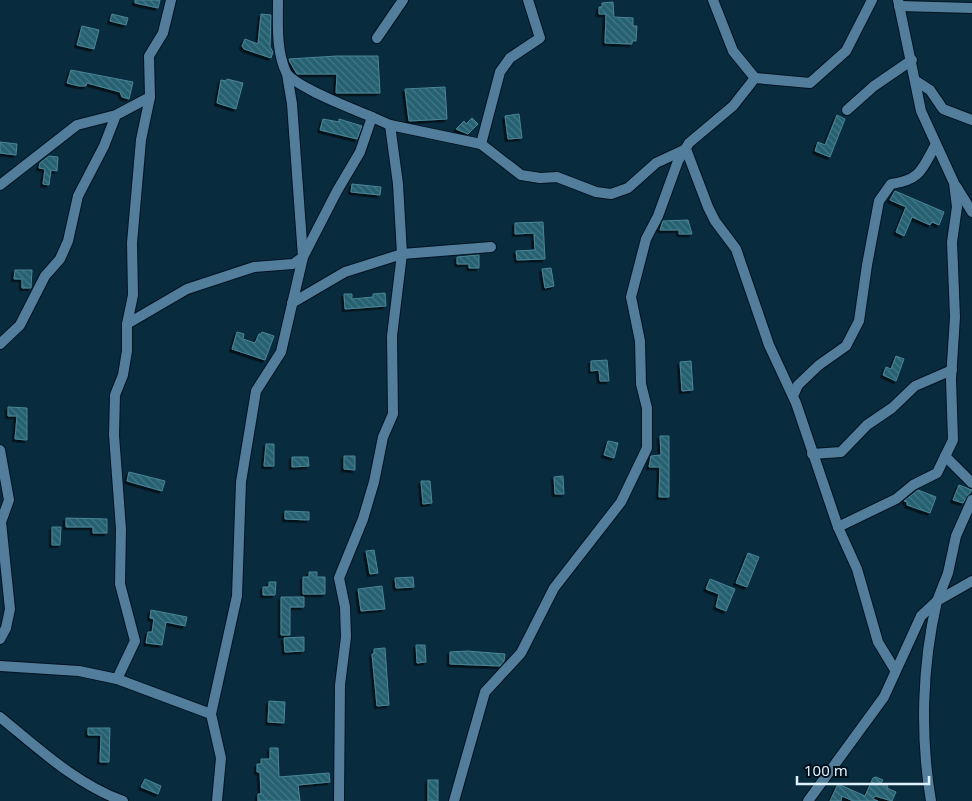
<svg xmlns="http://www.w3.org/2000/svg" width="972" height="801" font-family="'Noto Sans',sans-serif">
<style>
.building{fill:url(#building-back-hatch);stroke:#4b8596;filter:url(#shadow)}
.lines{fill:none;stroke-linecap:round;stroke-linejoin:round}
.street-casing{stroke:#001220;stroke-width:12}
.street{stroke:#527d9b;stroke-width:10}
</style>
<defs>
<pattern id="building-back-hatch" width="6" height="6" patternUnits="userSpaceOnUse" patternTransform="scale(1.25)"><rect width="6" height="6" fill="#256171"/><path d="M-1 5l2 2M0 0l6 6M5-1l2 2" fill="none" stroke="#447886"/></pattern>
<filter id="shadow"><feDropShadow dx="-2.5" dy="2.5" stdDeviation="0" flood-color="#0009"/></filter>
</defs>
<rect width="100%" height="100%" fill="#082b3e"/>
<g class="building">
<polygon points="135,0 160,0 158,8 135,3"/>
<polygon points="613,2 614,17 633,18 633,26 637,26 636,41 632,41 632,44 605,43 606,14 599,14 599,7 602,7 602,3"/>
<polygon points="112,14 128,18 126,25 110,21"/>
<polygon points="261,14 271,15 270,47 273,52 271,58 244,49 242,46 245,39 258,44"/>
<polygon points="82,26 99,30 94,49 77,45"/>
<polygon points="337,56 378,56 380,93 336,93 337,74 297,74 290,62 289,59"/>
<polygon points="71,70 133,82 129,99 122,97 120,92 87,83 86,86 79,86 67,83"/>
<polygon points="227,79 243,83 236,109 217,103 221,80 226,81"/>
<polygon points="445,87 447,119 409,121 405,89"/>
<polygon points="519,114 522,138 508,139 505,116"/>
<polygon points="837,115 845,119 830,157 815,151 818,142 825,145"/>
<polygon points="472,118 478,124 468,134 456,129 464,121 466,124"/>
<polygon points="323,119 339,122 339,119 362,126 357,139 320,130"/>
<polygon points="0,142 17,144 16,155 0,153"/>
<polygon points="49,156 58,157 57,171 51,170 49,185 43,184 45,169 39,168 40,163"/>
<polygon points="352,184 381,187 380,195 351,192"/>
<polygon points="895,191 944,212 939,225 932,222 930,225 912,217 904,236 896,232 906,207 890,200"/>
<polygon points="688,220 692,234 679,234 679,230 660,230 663,221"/>
<polygon points="543,222 545,259 517,260 516,251 535,250 534,233 515,234 515,223"/>
<polygon points="479,255 479,268 469,268 469,264 457,264 457,257"/>
<polygon points="551,268 554,286 545,288 542,269"/>
<polygon points="15,270 32,270 31,288 22,288 22,279 14,279"/>
<polygon points="385,293 386,306 345,309 344,294 352,294 352,299 373,297 373,294"/>
<polygon points="237,332 244,334 243,339 255,343 259,334 261,334 262,332 274,336 265,360 232,349"/>
<polygon points="896,356 904,359 896,381 883,375 886,367 891,369"/>
<polygon points="607,360 609,381 600,381 599,370 591,371 591,361"/>
<polygon points="691,361 693,390 682,391 680,362"/>
<polygon points="8,407 27,408 27,440 15,439 17,416 8,416"/>
<polygon points="660,436 669,436 669,497 659,497 660,467 649,467 651,456 661,455"/>
<polygon points="608,441 618,443 614,458 604,455"/>
<polygon points="266,444 274,444 274,466 264,466"/>
<polygon points="344,456 355,456 355,470 344,469"/>
<polygon points="292,457 308,457 309,466 292,467"/>
<polygon points="129,472 165,481 162,491 127,481"/>
<polygon points="563,476 564,494 555,494 554,477"/>
<polygon points="421,481 430,481 432,503 423,504"/>
<polygon points="959,485 972,490 963,503 953,500"/>
<polygon points="918,490 936,497 930,513 907,505 907,502 904,501"/>
<polygon points="285,511 309,512 309,520 285,519"/>
<polygon points="66,518 107,519 107,533 93,533 93,527 66,527"/>
<polygon points="52,527 61,527 60,545 52,545"/>
<polygon points="374,550 378,573 370,574 366,551"/>
<polygon points="748,553 759,557 747,587 736,583"/>
<polygon points="309,572 317,572 317,577 325,577 325,594 303,594 303,577 309,577"/>
<polygon points="413,577 414,587 396,588 395,578"/>
<polygon points="710,579 735,589 726,611 716,607 719,594 706,589"/>
<polygon points="269,582 276,582 275,595 263,595 263,587 269,587"/>
<polygon points="382,586 385,609 361,611 358,589"/>
<polygon points="281,597 304,597 304,607 290,607 290,635 281,635"/>
<polygon points="151,610 187,617 185,626 166,622 162,645 146,643 148,632 152,632 154,619 150,618"/>
<polygon points="304,637 304,651 285,652 284,638"/>
<polygon points="416,645 425,645 426,662 417,663"/>
<polygon points="385,648 389,705 377,706 372,654 374,654 374,649"/>
<polygon points="467,651 505,654 504,661 500,666 450,664 450,652"/>
<polygon points="269,701 285,702 284,723 268,722"/>
<polygon points="88,728 110,728 109,762 100,762 101,735 88,735"/>
<polygon points="270,748 278,748 279,777 329,773 330,782 298,785 300,801 258,801 258,794 261,794 260,772 257,772 257,764 261,764 261,759 270,759"/>
<polygon points="876,777 883,780 881,783 888,786 887,788 896,792 892,801 875,796 873,799 878,801 853,801 842,796 841,801 830,801 838,784 865,796 873,778"/>
<polygon points="145,779 161,786 158,794 141,787"/>
<rect x="428" y="780" width="10" height="21"/>
</g>
<g class="lines">
<defs>
<g id="street">
<path d="M 278,0 C 278,24 276,50 286,72 C 294,87 354,109 372,117"/>
<polyline points="713,0 733,51 755,78"/>
<polyline points="899,6 972,8"/>
<polyline points="377,38 403,0"/>
<polyline points="916,81 930,90 943,109 972,120"/>
<polyline points="847,110 874,86 912,60"/>
<polyline points="481,144 521,175 540,178 557,177 596,192 611,194 628,188 656,163 686,149 708,207 715,221 736,249 769,345 796,403 838,527 857,569 878,642 895,670"/>
<polyline points="0,185 77,125 116,115 150,97 149,56 163,33 171,0"/>
<polyline points="956,186 972,212"/>
<polyline points="292,303 345,272 402,254 491,247"/>
<polyline points="127,324 187,289 254,267 293,264 303,257 292,104 287,74"/>
<polyline points="0,344 20,325 45,276 60,259 68,241 78,196 104,146 116,115"/>
<path d="M 793,396 L 798,385 L 819,365 L 846,346 L 859,321 L 867,265 L 879,201 L 891,184 C 921,180 922,169 936,144"/>
<polyline points="0,450 9,500 1,522 10,609 6,628 0,639"/>
<polyline points="812,454 841,452 867,425 892,408 915,386 952,370"/>
<polyline points="945,456 972,483"/>
<polyline points="838,527 896,499 913,485 937,473 953,440 951,379 955,317 952,242 957,207 954,183 921,111 898,0"/>
<polyline points="0,666 79,671 117,679 211,714"/>
<polyline points="117,679 135,641 120,584 121,529 114,435 115,395 123,375 127,351 127,324 133,295 132,243 141,140 150,97"/>
<path d="M 0,717 C 38,748 76,784 123,801"/>
<polyline points="217,801 221,758 211,714 237,596 241,482 256,391 281,352 303,257 337,191 360,152 372,117 390,125 481,144 500,72 510,58 540,38 528,0"/>
<polyline points="339,801 340,685 346,637 345,607 339,578 363,519 374,482 383,437 393,414 392,336 402,254 398,184 390,125"/>
<polyline points="454,801 485,692 521,653 554,588 621,502 647,448 647,408 641,384 640,341 631,297 646,239 658,216 678,161 689,143 733,106 755,78 810,83 846,51 872,0"/>
<polyline points="808,801 884,697 921,616 937,601 948,573 956,536 972,500"/>
<path d="M 931,801 C 920,736 922,665 937,601 L 972,581"/>
</g>
</defs>
<use href="#street" class="street-casing"/>
<use href="#street" class="street"/>
</g>
<path d="M797 776v8h132v-8" fill="none" stroke="#def1fe" stroke-width="2.5"/>
<text x="804" y="776" font-size="15" fill="#def1fe" stroke="#02121d" stroke-width="4" paint-order="stroke">100 m</text>
</svg>
